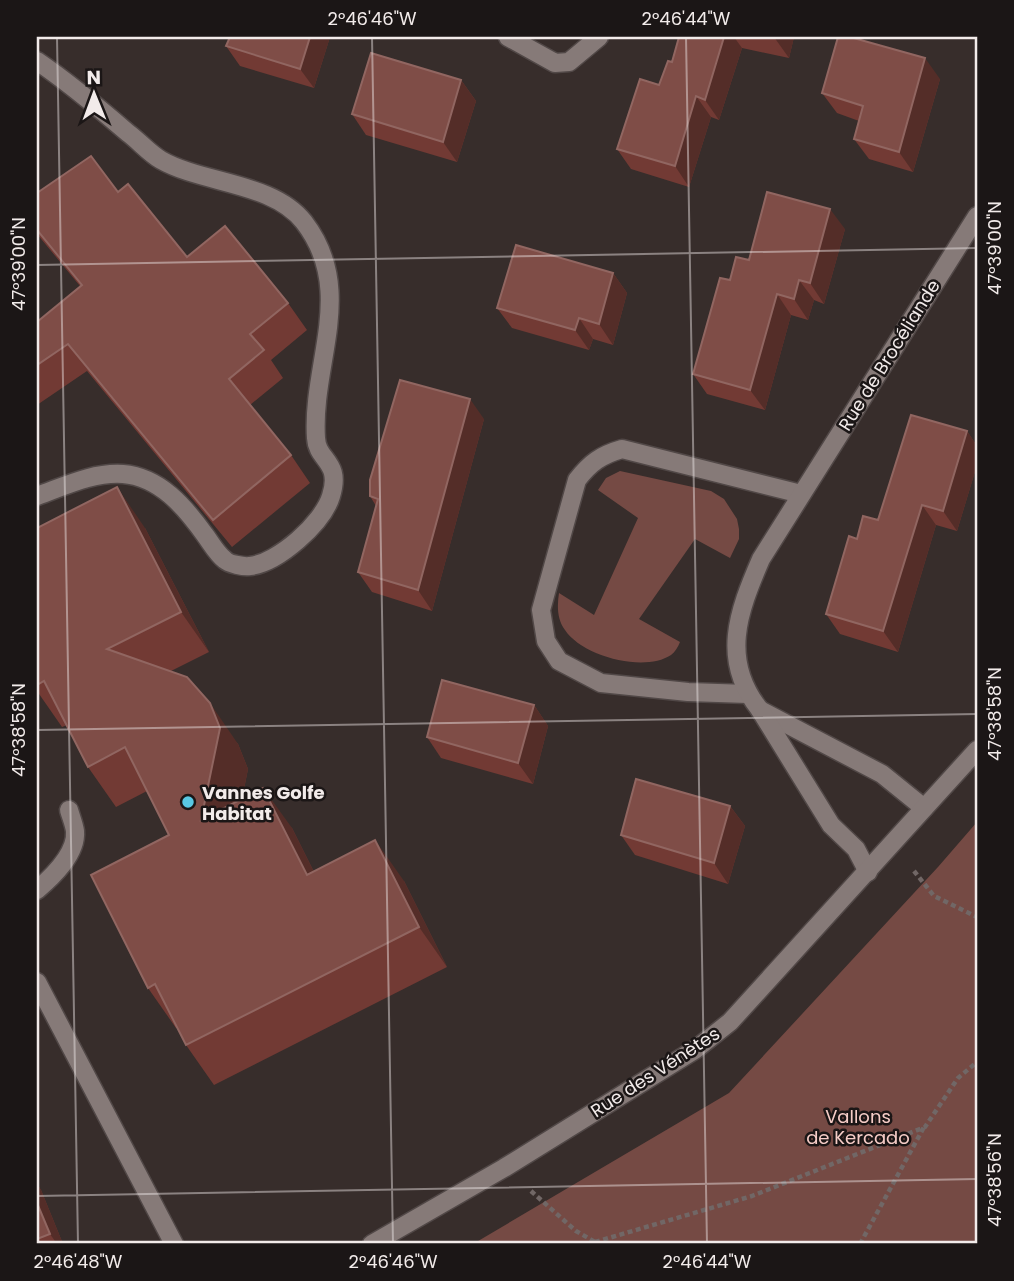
<svg xmlns="http://www.w3.org/2000/svg" width="1014" height="1281" font-family="Poppins,sans-serif">
<style>
.green{fill:#754a44}
.lines{fill:none;stroke-linecap:round;stroke-linejoin:round}
.minor-casing{stroke:#514847;stroke-width:21}
.path{stroke:#716766;stroke-width:4.5;stroke-dasharray:5 3.5;stroke-linecap:butt}
.minor{stroke:#867a78;stroke-width:18}
.wall{fill:#723a34}
.shaded-wall{fill:#542d28}
.building{fill:#7f4d47;stroke:#916661;stroke-width:2}
.ticks{fill:none;stroke:#f2ebea;stroke-width:2;stroke-opacity:0.45}
.poi-dot{fill:#59c8e4;stroke:#1b1616;stroke-width:2.5}
.labels{text-anchor:middle;dominant-baseline:central;stroke-width:5;stroke-linejoin:round;paint-order:stroke}
.street-label{font-size:18px;fill:#f2ebea;stroke:#1b1616}
.poi-label{font-size:18px;font-weight:bold;fill:#f2ebea;stroke:#1b1616;text-anchor:start}
.park-label{font-size:18px;fill:#f6cdc7;stroke:#1b1616}
.neatline{fill:none;stroke:#f2ebea;stroke-width:2.5}
.ticks-label{font-size:18px;text-anchor:middle;fill:#f2ebea}
</style>
<rect width="100%" height="100%" fill="#372d2b"/>
<g class="green">
<path d="M 620,471 L 711,491 L 724,499 L 737,519 L 739,529 L 739,539 L 730,558 L 695,539 L 639,619 L 680,642 C 678,647 675,652 671,655 C 644,673 582,656 565,630 C 557,619 557,606 559,593 L 594,615 L 638,518 L 598,490 L 606,478 Z"/>
<polygon points="977,822 977,1244 473,1244 729,1093 938,867"/>
</g>
<g class="lines">
<defs>
<g id="minor">
<polyline points="508,37 555,63 569,62 599,37"/>
<path d="M 37,61 C 68,82 99,108 128,133 C 139,141 149,153 161,160 C 203,184 273,182 304,222 C 357,291 311,363 316,438 C 317,461 342,461 331,496 C 323,523 278,563 250,566 C 244,567 229,564 225,560 C 217,554 211,543 205,535 C 185,507 160,477 123,474 C 93,472 65,486 37,496"/>
<path d="M 748,694 L 688,692 L 601,683 L 559,661 L 546,641 L 541,610 L 577,480 C 590,463 601,455 622,449 L 801,494"/>
<polyline points="760,710 882,774 924,808"/>
<path d="M 868,872 L 856,849 L 831,825 L 760,710 C 720,660 738,612 761,559 L 977,216"/>
<path d="M 37,890 C 52,877 77,854 75,831 C 74,824 71,817 69,810"/>
<polyline points="37,982 174,1244"/>
<polyline points="372,1244 504,1168 696,1049 730,1022 977,750"/>
</g>
</defs>
<use href="#minor" class="minor-casing"/>
<g class="path">
<polyline points="914,871 934,896 977,917"/>
<polyline points="531,1191 576,1231 595,1242"/>
<polyline points="595,1242 752,1196 925,1127 958,1078 977,1062"/>
<polyline points="860,1244 924,1127"/>
</g>
<use href="#minor" class="minor"/>
</g>
<g class="wall">
<polygon points="224,37 330,37 314,88 240,66 226,46 229,40"/>
<polygon points="679,37 794,37 789,58 742,48 719,120 711,117 689,187 631,169 617,149 659,85 672,62"/>
<polygon points="940,79 913,172 869,159 854,139 859,121 837,113 822,93"/>
<polygon points="461,80 476,101 457,162 366,135 352,114"/>
<polygon points="118,192 187,257 288,303 307,330 271,360 283,378 250,405 291,455 310,483 232,547 87,371 37,405 37,322 80,286 37,234 37,193"/>
<polygon points="845,229 824,304 814,300 808,320 791,315 765,410 707,394 693,374 730,280 749,260"/>
<polygon points="613,273 627,293 613,345 593,339 589,350 512,328 497,308"/>
<polygon points="484,419 432,611 372,592 358,572 376,506 370,496"/>
<polygon points="967,431 977,446 977,465 957,531 936,525 898,652 840,634 826,614 857,539 878,520"/>
<polygon points="37,528 145,528 209,652 171,671 238,744 248,769 242,799 292,828 314,872 404,881 447,967 214,1085 186,1045 177,1028 176,1028 148,988 169,835 147,791 116,807 88,767 67,725 62,727 37,691"/>
<polygon points="534,705 548,726 533,784 441,758 427,737"/>
<polygon points="730,806 745,826 728,884 635,855 621,835"/>
<polygon points="37,1184 41,1190 63,1244 37,1244"/>
</g>
<g class="shaded-wall">
<polygon points="310,37 330,37 314,88 300,69"/>
<polygon points="724,37 734,37 742,48 719,120 705,100"/>
<polygon points="774,37 794,37 789,58"/>
<polygon points="925,58 940,79 913,172 899,152"/>
<polygon points="461,80 476,101 457,162 443,142"/>
<polygon points="696,96 711,117 689,187 675,166"/>
<polygon points="830,209 845,229 824,304 810,283"/>
<polygon points="613,273 627,293 613,345 599,324"/>
<polygon points="799,280 814,300 808,320 794,299"/>
<polygon points="777,294 791,315 765,410 750,390"/>
<polygon points="579,318 593,339 589,350 575,330"/>
<polygon points="470,399 484,419 432,611 418,590"/>
<polygon points="967,431 977,446 977,465 957,531 943,511"/>
<polygon points="117,487 145,528 209,652 181,612"/>
<polygon points="922,505 936,525 898,652 883,631"/>
<polygon points="210,703 238,744 248,769 230,860 201,820"/>
<polygon points="534,705 548,726 533,784 518,763"/>
<polygon points="263,788 292,828 336,916 307,875"/>
<polygon points="730,806 745,826 728,884 714,863"/>
<polygon points="375,840 404,881 447,967 419,927"/>
<polygon points="37,1184 41,1190 63,1244 57,1244 50,1234 37,1203"/>
</g>
<g class="building">
<polygon points="230,37 310,37 300,69 226,46"/>
<polygon points="679,37 724,37 705,100 696,96 675,166 617,149 640,79 659,85 668,61 672,62"/>
<polygon points="838,37 850,37 925,58 899,152 854,139 863,106 822,93"/>
<polygon points="371,53 461,80 443,142 352,114"/>
<polygon points="91,156 118,192 128,184 187,257 225,226 288,303 250,334 264,350 229,379 291,455 213,520 68,344 37,365 37,322 82,285 37,230 37,193"/>
<polygon points="767,192 830,209 810,283 799,280 794,299 777,294 750,390 693,374 720,278 730,280 736,257 749,260"/>
<polygon points="516,245 613,273 599,324 579,318 575,330 497,308"/>
<polygon points="400,380 470,399 418,590 358,572 378,499 370,496 370,480"/>
<polygon points="911,415 967,431 943,511 922,505 883,631 826,614 849,536 857,539 863,516 878,520"/>
<polygon points="117,487 181,612 107,649 187,677 210,703 220,728 201,820 263,788 307,875 375,840 419,927 186,1045 155,984 148,988 91,875 169,835 125,747 88,767 44,681 37,685 37,528"/>
<polygon points="442,680 534,705 518,763 427,737"/>
<polygon points="636,779 730,806 714,863 621,835"/>
<polygon points="37,1203 50,1234 37,1239"/>
</g>
<path class="ticks" d="M 57,37 L 78,1244M 372,37 L 393,1244M 686,37 L 707,1244M 37,265 L 977,248M 37,730 L 977,714M 37,1196 L 977,1179"/>
<circle class="poi-dot" cx="188" cy="802" r="7"/>
<g class="labels">
<g class="street-label">
<text transform="translate(889 355) rotate(-58)">Rue de Brocéliande</text>
<text transform="translate(655 1072) rotate(-33)">Rue des Vénètes</text>
</g>
<g class="poi-label">
<text x="202" y="792">Vannes Golfe<tspan x="202" dy="21">Habitat</tspan></text>
</g>
<g class="park-label">
<text x="858" y="1116">Vallons<tspan x="858" dy="21">de Kercado</tspan></text>
</g>
</g>
<rect width="1014" height="1281" fill="none" stroke="#1b1616" stroke-width="77"/>
<g transform="translate(94 94) rotate(359)" stroke="#1b1616" stroke-width="5" paint-order="stroke">
<path d="M0-5L12 26L0 18L-12 26Z" fill="#f2ebea"/>
<text y="-10" font-size="19" font-weight="bold" text-anchor="middle" fill="#f2ebea">N</text>
</g>
<rect x="38" y="38" width="938" height="1204" class="neatline"/>
<g class="ticks-label">
<text x="372" y="25">2°46'46"W</text>
<text x="686" y="25">2°46'44"W</text>
<text transform="translate(995 248) rotate(-90)" y="6">47°39'00"N</text>
<text transform="translate(19 264) rotate(-90)" y="6">47°39'00"N</text>
<text transform="translate(995 714) rotate(-90)" y="6">47°38'58"N</text>
<text transform="translate(19 730) rotate(-90)" y="6">47°38'58"N</text>
<text transform="translate(995 1180) rotate(-90)" y="6">47°38'56"N</text>
<text x="78" y="1268">2°46'48"W</text>
<text x="393" y="1268">2°46'46"W</text>
<text x="707" y="1268">2°46'44"W</text>
</g>
</svg>
